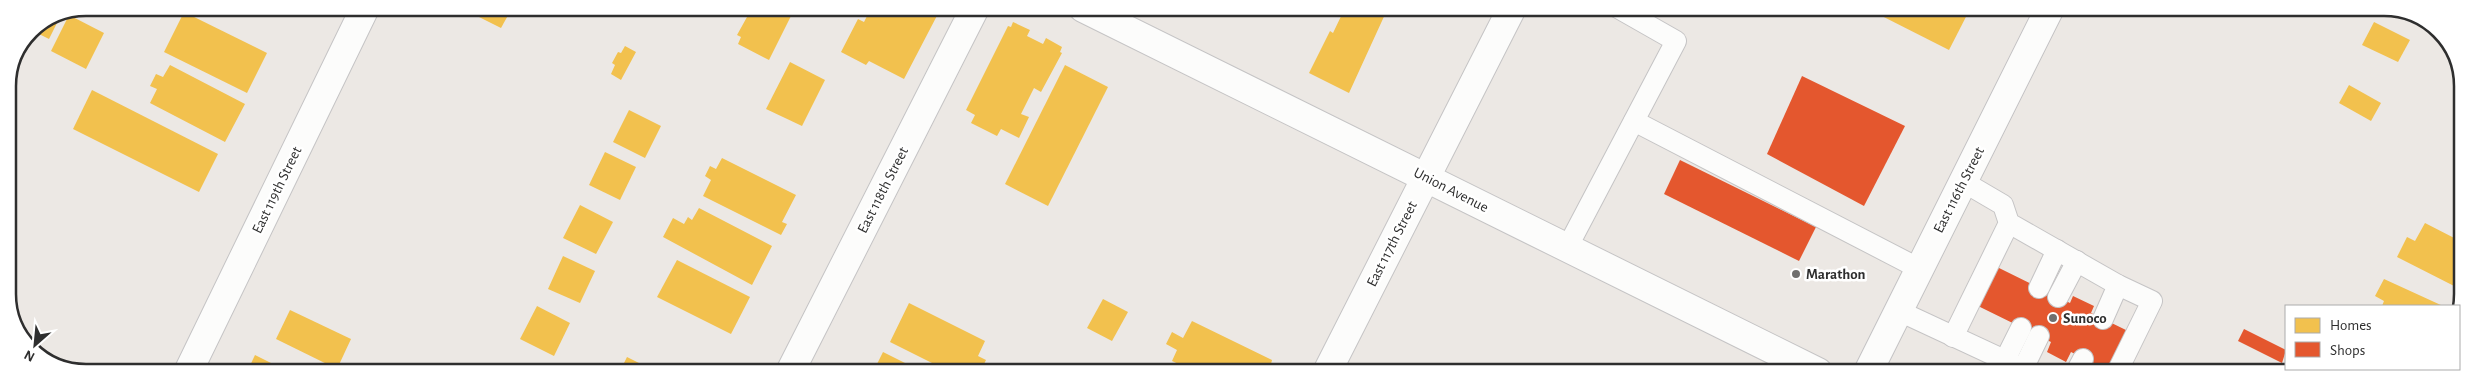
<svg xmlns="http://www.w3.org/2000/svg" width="2470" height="380" font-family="'Alegreya Sans',sans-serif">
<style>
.homes{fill:#f2c14e}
.shops{fill:#e4572e}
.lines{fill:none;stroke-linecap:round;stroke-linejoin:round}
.lane-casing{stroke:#c5c4c5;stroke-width:22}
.street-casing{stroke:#c5c4c5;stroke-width:30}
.secondary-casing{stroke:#c5c4c5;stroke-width:30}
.lane{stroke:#fcfcfb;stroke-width:20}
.street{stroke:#fcfcfb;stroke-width:28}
.secondary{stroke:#fcfcfb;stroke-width:28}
.poi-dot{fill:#706f6e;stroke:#fff;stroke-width:2}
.labels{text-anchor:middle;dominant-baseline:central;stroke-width:5;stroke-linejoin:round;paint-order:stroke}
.street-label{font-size:15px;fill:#2e2e2e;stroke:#fff}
.poi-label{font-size:15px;font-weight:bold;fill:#2e2e2e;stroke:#fff;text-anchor:start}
.rim{fill:none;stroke:#2e2e2e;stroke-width:2.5}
</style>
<rect width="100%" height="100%" fill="#ece8e4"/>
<g class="homes">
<polygon points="461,8 512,8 501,28"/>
<polygon points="752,8 795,8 769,60 738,44 741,37 737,35"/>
<polygon points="871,8 941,8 904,79 869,61 866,65 841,52 858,19 864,22"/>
<polygon points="1345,8 1382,8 1387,10 1349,93 1309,73 1330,31 1333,33"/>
<polygon points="1866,8 1969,8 1970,9 1949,50"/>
<polygon points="184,12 267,53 247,93 164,52"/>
<polygon points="69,15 104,33 86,69 51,51"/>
<polygon points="59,19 49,39 31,30"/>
<polygon points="1013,22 1030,30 1027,36 1043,44 1046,38 1062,47 1060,52 1062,53 1041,92 1034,88 1021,114 1029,117 1019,138 1001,129 997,136 971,123 975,115 966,110 1008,26 1011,27"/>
<polygon points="2374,22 2410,40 2398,62 2362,45"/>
<polygon points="625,46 636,52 621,80 611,74 615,65 612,63 618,52 621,53"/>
<polygon points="790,62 825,80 802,126 766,109"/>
<polygon points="170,65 245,104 225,142 150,103 157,89 150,86 156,74 163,77"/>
<polygon points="1065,65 1108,87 1048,206 1005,184"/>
<polygon points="2349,85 2381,103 2371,121 2339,103"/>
<polygon points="92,90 218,154 199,192 73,129"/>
<polygon points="629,110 661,126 645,158 613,142"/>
<polygon points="605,152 636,167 620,200 589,185"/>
<polygon points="722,158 796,195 782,222 787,224 781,235 703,196 711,180 705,176 710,166 716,169"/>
<polygon points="580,205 613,222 596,254 563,238"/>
<polygon points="699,208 772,246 752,285 663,237 673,218 684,224 688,217 692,220"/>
<polygon points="2425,223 2462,242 2462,281 2458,288 2397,257 2407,237 2415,241"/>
<polygon points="563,256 595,271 580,303 548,289"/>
<polygon points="677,260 750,297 731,334 657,297"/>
<polygon points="2384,279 2443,306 2382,306 2384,301 2375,296"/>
<polygon points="1103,299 1128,312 1112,341 1087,328"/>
<polygon points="909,303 985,341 978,356 986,360 980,372 971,369 970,372 950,372 890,342"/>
<polygon points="537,306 570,323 554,356 520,339"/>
<polygon points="290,310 351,339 337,369 276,339"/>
<polygon points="1192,321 1272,360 1269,372 1196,372 1172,361 1177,350 1166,344 1172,332 1183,338"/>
<polygon points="883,352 923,372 873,372"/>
<polygon points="255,355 289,372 247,372"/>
<polygon points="627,357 657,372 594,372 598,364 613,372 617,364 622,367"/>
</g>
<g class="shops">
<polygon points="1802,76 1905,126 1864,206 1767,154"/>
<polygon points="1680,160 1816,227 1799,261 1664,194"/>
<polygon points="1997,267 2070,303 2073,296 2094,306 2091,313 2128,331 2108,370 2071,352 2066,362 2047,352 2051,342 1978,306"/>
<polygon points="2244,329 2286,350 2282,363 2238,341"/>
<polygon points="2291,369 2357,369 2356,372 2289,372"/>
</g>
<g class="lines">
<defs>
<g id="lane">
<polyline points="1634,121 1920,269"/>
<polyline points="1962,181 2003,205 2009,223 2118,285 2152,301 2117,372"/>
<polyline points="1567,248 1676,41 1618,8"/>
<polyline points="2039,288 2057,250"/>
<polyline points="2058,297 2077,261"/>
<polyline points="1899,311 2030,372"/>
<polyline points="2103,319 2118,285"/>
<polyline points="1953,337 2009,223"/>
<polyline points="2023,369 2039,336"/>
<polyline points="1999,372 2021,328"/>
<polyline points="2076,372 2083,359"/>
</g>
<g id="street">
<polyline points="188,372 365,8"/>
<polyline points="790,372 975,8"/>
<polyline points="1327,372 1512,8"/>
</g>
<g id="secondary">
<polyline points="1083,8 1818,372"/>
<polyline points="1868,372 2050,8"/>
</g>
</defs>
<use href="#lane" class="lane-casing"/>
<use href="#street" class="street-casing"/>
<use href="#secondary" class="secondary-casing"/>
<use href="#lane" class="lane"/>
<use href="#street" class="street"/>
<use href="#secondary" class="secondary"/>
</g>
<g class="poi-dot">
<circle cx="1796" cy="274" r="5"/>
<circle cx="2053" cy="318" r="5"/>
</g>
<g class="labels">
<g class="street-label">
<text transform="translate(277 190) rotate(-64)">East 119th Street</text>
<text transform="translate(883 190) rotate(-63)">East 118th Street</text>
<text transform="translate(1451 190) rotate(27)">Union Avenue</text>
<text transform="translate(1959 190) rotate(-63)">East 116th Street</text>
<text transform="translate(1392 244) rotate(-63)">East 117th Street</text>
</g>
<g class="poi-label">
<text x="1806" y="274">Marathon</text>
<text x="2063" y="318">Sunoco</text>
</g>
</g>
<path d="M0 0H2470V380H0ZM86 16H2384A70 70 0 0 1 2454 86V294A70 70 0 0 1 2384 364H86A70 70 0 0 1 16 294V86A70 70 0 0 1 86 16Z" fill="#fff" fill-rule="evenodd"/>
<path class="rim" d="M86 16H2384A70 70 0 0 1 2454 86V294A70 70 0 0 1 2384 364H86A70 70 0 0 1 16 294V86A70 70 0 0 1 86 16Z"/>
<rect x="2285" y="305" width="175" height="65" fill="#ffffff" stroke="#ababab"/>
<rect x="2295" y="318" width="25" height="15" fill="#f2c14e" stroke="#ababab"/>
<text x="2330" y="330" font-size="15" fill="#2e2e2e">Homes</text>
<rect x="2295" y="342" width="25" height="15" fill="#e4572e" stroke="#ababab"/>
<text x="2330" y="355" font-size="15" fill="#2e2e2e">Shops</text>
<g transform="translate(35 345) rotate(207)" stroke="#ffffff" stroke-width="4" paint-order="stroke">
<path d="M0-4L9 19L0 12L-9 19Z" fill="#2e2e2e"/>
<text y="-8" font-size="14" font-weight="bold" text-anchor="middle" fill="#2e2e2e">N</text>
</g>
</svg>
